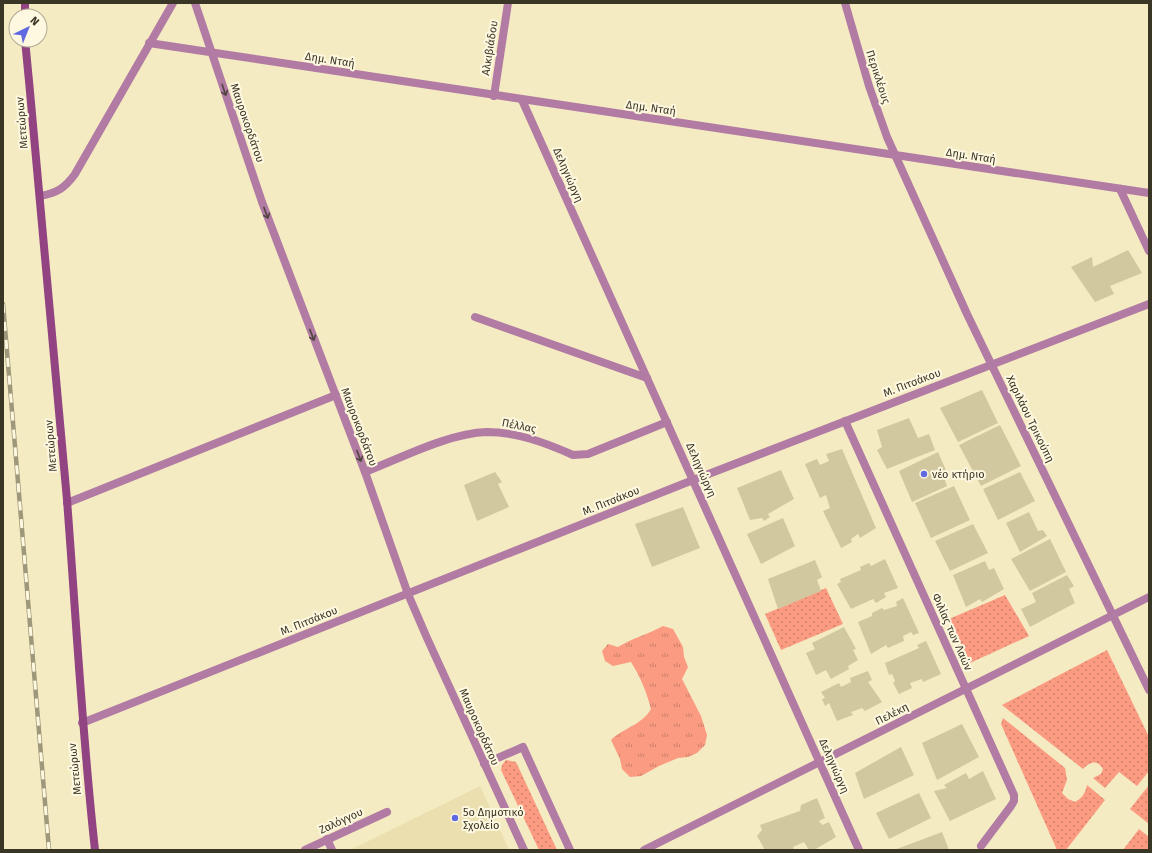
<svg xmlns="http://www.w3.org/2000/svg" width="1152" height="853" font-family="'Fira Sans',sans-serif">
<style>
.built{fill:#ebdfaf}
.grass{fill:url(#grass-dots)}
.park{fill:url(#park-tufts)}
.building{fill:#d2c8a0}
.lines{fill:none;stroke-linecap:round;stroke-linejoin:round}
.minor{stroke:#b17ba4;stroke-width:8}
.tertiary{stroke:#b17ba4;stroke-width:8}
.secondary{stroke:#914382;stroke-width:8}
.rail-casing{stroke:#9e9779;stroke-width:4.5}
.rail{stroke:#fef8e0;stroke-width:3;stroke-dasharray:9;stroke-linecap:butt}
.oneway{stroke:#52443f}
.poi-dot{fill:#5f6ae2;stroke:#fef8e0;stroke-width:1.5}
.labels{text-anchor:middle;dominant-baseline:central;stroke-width:4;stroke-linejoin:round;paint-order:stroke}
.street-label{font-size:11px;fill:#3a3626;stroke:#fef8e0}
.poi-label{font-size:11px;fill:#3a3626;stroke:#fef8e0;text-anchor:start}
</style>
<defs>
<pattern id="grass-dots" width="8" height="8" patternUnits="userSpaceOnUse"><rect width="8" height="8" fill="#fb9b82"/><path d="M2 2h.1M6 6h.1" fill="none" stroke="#cc7f6a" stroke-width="1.8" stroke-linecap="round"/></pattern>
<pattern id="park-tufts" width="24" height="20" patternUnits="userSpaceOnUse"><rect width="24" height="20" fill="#fb9b82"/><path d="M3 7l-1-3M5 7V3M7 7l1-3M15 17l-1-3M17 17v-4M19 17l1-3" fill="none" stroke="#cc7f6a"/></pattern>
</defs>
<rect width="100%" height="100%" fill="#f5ebc2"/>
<polygon class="built" points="480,786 509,850 350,850"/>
<g class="grass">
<polygon points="826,588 843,624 781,650 765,614"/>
<polygon points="1005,595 1029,636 970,663 949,619"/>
<path d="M 1107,650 L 1149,737 L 1149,771 L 1137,786 L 1119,772 L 1105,788 L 1093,778 L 1101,774 L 1103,769 C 1097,759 1090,762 1083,769 L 1002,705 Z"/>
<path d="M 1003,718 L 1065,768 L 1067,780 L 1062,793 L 1068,799 L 1075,802 C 1082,798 1085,794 1087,785 L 1105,800 L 1066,850 L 1057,850 L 1001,724 Z"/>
<polygon points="506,760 516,762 557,850 539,850 501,770 502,765"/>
<polygon points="1149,785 1149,824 1130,809"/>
<polygon points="1139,829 1149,837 1149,850 1123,850"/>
</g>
<path class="park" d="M 663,626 L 673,629 L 683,647 L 684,657 L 688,667 L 682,679 L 701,716 L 707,735 L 705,745 L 697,753 L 688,757 L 678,758 L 659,766 L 641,776 L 630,777 L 622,769 L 620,759 L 611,740 C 623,728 642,725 651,709 C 647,693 640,676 631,662 L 613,666 L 605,661 L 602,651 L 608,644 L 618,647 C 632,638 647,635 663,626 Z"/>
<g class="building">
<polygon points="1128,250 1142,273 1110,286 1114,294 1095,302 1071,267 1092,257 1093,267"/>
<polygon points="982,390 998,423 958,442 940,408"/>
<polygon points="909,418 918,438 929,434 935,450 887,469 877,450 882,447 877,430"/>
<polygon points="1000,425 1021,466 981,486 959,445"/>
<polygon points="842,449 876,528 860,538 858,534 851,539 852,542 841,548 823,511 830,508 826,495 820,498 805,464 817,459 820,465 829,461 826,454"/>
<polygon points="938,452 949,477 945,480 947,486 912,502 899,471"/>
<polygon points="781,470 794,499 768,514 770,517 764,521 762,518 750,520 737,488"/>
<polygon points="495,472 502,482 498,484 509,507 477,521 464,485"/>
<polygon points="1020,472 1035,501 998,520 983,489"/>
<polygon points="954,486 970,520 931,538 915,503"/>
<polygon points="683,507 700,548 652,567 635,524"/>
<polygon points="1029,512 1038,531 1043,530 1047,536 1020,552 1006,523"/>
<polygon points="783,518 795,546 761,564 747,534"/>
<polygon points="973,524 988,553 950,571 935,541"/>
<polygon points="1050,539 1066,572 1030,591 1011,559"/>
<polygon points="885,559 898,588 884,593 886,597 876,603 873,599 851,609 837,584 841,582 840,579 861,570 860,567 869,563 871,566"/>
<polygon points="815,560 822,577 817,580 821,591 778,609 768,579"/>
<polygon points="985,561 989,570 994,568 1004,589 982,602 980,599 966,607 953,575"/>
<polygon points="1067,575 1074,586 1069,589 1075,603 1030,627 1021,609 1036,602 1032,593"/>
<polygon points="903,598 919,633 913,635 911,632 903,636 904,641 888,648 886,645 871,654 858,622 872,616 872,613 882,608 884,610 897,606 896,602"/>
<polygon points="844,627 856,649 853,650 858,660 848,666 849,669 831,679 826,670 816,675 806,653 815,649 812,643"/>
<polygon points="926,641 941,674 923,682 922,679 910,683 912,688 899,694 893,683 895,681 892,674 889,675 885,663 919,648 917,645"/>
<polygon points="868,671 872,680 868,682 882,702 865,711 862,708 851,712 853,715 837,721 829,703 825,706 822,699 825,698 821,692 839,683 841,687 851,682 850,678"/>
<polygon points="962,724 979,757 937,780 922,743"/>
<polygon points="901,747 914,775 864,799 855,773"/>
<polygon points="983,771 996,799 950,821 934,791 947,788 944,785 966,773 969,779"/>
<polygon points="919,793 931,818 889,839 876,813"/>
<polygon points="817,798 825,818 819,821 822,825 829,822 836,837 814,850 809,850 804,842 793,847 794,850 765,850 757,836 762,830 760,825 800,811 801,805"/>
<polygon points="942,832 949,850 894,850"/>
</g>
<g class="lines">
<g class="minor">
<polyline points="845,3 869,86 887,137 967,314 1149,690"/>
<polyline points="494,96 508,3"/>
<polyline points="1120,189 1149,251"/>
<polyline points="475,317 647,378"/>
<polyline points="845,421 1014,795 1014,801 1011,806 981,846"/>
<path d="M 365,472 C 401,458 449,433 487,432 C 517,432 546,443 573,455 L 588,454 L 667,422"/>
<polyline points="67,503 336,395"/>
<polyline points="82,723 693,480 1149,304"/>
<polyline points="484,764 523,747 570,850"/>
<polyline points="327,839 332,850"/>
<polyline points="305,850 387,812"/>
<polyline points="644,850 1149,597"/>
</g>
<g class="tertiary">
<polyline points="195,3 262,202 365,472 408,594 427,638 524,850"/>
<polyline points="149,43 1149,193"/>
<polyline points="522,100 859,850"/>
<path d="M 40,196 C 57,193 65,188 75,174 L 173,3"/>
</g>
<g class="secondary">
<polyline points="25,16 25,3"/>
<path d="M 25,40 C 40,193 54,346 67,500 C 76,617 82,733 95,850"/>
</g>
<defs>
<polyline id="rail" points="3,304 49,850"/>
</defs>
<use href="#rail" class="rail-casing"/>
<use href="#rail" class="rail"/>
</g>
<defs><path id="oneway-shaft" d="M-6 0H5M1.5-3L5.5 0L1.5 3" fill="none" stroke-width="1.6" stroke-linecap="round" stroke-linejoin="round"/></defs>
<g class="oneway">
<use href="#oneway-shaft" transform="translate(224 90) rotate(71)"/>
<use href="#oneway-shaft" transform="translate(266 213) rotate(69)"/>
<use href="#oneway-shaft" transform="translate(312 335) rotate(69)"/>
<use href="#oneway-shaft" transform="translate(359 456) rotate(69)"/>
</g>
<g class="poi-dot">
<circle cx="924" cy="474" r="4"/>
<circle cx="455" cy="818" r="4"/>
</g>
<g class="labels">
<g class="street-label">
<text transform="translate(490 48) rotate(-81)">Αλκιβιάδου</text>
<text transform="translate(330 60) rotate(9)">Δημ. Νταή</text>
<text transform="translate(878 77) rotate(72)">Περικλέους</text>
<text transform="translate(651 108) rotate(8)">Δημ. Νταή</text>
<text transform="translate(22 123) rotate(-95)">Μετεώρων</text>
<text transform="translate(247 123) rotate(71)">Μαυροκορδάτου</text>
<text transform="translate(971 156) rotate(9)">Δημ. Νταή</text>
<text transform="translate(568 175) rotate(66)">Δεληγιώργη</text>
<text transform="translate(912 383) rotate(-21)">Μ. Πιτσάκου</text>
<text transform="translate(1030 419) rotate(64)">Χαριλάου Τρικούπη</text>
<text transform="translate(519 426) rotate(11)">Πέλλας</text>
<text transform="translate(359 427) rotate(69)">Μαυροκορδάτου</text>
<text transform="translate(51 446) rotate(-95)">Μετεώρων</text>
<text transform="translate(701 470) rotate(66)">Δεληγιώργη</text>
<text transform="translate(611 501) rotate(-22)">Μ. Πιτσάκου</text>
<text transform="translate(309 621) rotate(-22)">Μ. Πιτσάκου</text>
<text transform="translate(952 632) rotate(66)">Φιλίας των Λαών</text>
<text transform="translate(892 714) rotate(-27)">Πελέκη</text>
<text transform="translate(479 727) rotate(66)">Μαυροκορδάτου</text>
<text transform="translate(834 766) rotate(66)">Δεληγιώργη</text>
<text transform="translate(75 769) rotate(-96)">Μετεώρων</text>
<text transform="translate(341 821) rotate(-25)">Ζαλόγγου</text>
</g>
<g class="poi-label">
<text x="932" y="474">νέο κτήριο</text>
<text x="463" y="812">5ο Δημοτικό<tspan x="463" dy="13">Σχολείο</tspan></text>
</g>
</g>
<rect width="1152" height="853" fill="none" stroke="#3a3626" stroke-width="8"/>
<g transform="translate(28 28) rotate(43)"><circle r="19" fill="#fef8e0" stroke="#b0aa96"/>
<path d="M0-3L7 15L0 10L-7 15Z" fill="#5f6ae2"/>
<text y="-6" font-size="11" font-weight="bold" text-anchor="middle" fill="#3a3626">N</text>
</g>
</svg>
